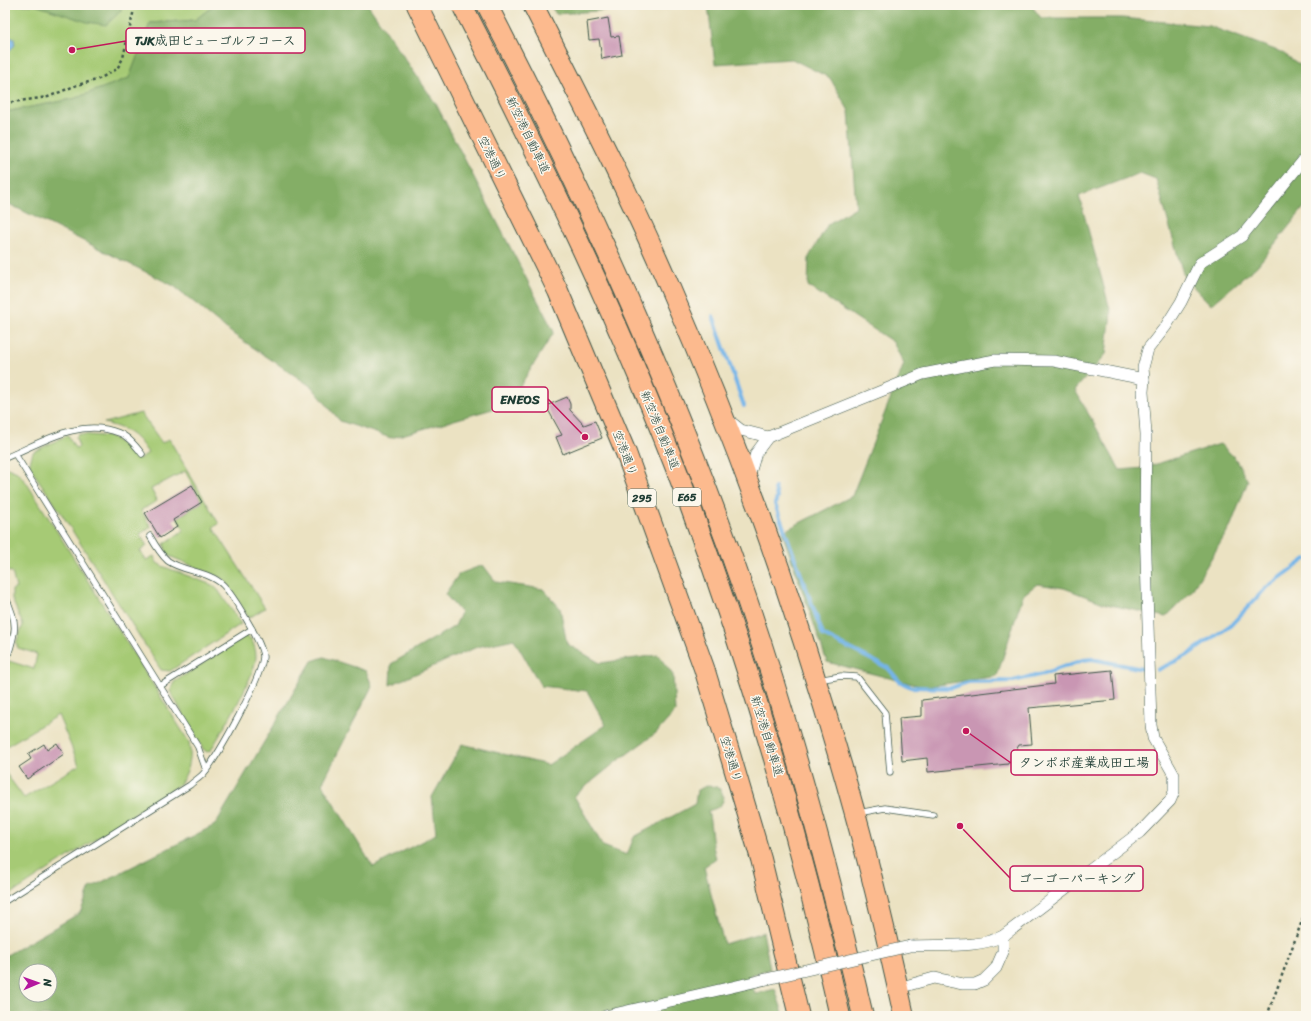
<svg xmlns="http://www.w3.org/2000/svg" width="1311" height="1021" font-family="Sriracha,'Klee One',sans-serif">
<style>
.green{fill:#a6ca74;stroke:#628454}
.forest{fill:#84ae66;stroke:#52764d;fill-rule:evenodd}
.water{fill:#74b5e9;stroke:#4a798e}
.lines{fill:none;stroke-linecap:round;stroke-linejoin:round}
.stream{stroke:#74b5e9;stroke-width:4}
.building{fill:#c996b3}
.lane-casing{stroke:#3e5649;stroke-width:7}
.street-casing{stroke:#3e5649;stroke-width:12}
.highway-casing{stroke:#3e5649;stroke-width:22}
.path{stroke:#3e5649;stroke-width:2.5;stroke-dasharray:3 3;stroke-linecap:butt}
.lane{stroke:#fff;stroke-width:5.5}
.street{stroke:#fff;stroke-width:11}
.highway{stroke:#fcba8e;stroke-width:20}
.street-bridge-casing{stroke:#3e5649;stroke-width:12;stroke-linecap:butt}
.street-bridge{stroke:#fff;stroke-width:11}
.labels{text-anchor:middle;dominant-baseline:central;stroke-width:3;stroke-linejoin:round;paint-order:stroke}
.shield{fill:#fbf7ec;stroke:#61756b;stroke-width:1}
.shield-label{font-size:11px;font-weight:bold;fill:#1f3d34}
.street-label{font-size:12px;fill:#1f3d34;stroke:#fbf7ec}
.leader{fill:none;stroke:#c2185b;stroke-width:1.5}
.callout-dot{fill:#c2185b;stroke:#fbf7ec;stroke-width:1.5}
.callout{fill:#fbf7ec;stroke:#c2185b;stroke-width:1.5}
.callout-label{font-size:13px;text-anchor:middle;font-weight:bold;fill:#1f3d34}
</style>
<rect width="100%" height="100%" fill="#fbf7ec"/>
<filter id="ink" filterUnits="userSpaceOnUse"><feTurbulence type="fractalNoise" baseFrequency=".025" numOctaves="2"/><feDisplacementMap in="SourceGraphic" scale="8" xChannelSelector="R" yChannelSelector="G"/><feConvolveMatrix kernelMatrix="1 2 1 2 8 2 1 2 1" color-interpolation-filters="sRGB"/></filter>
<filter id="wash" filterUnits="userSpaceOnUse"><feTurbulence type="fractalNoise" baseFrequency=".012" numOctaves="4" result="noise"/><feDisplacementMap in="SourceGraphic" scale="16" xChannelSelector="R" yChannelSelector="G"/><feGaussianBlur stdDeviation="0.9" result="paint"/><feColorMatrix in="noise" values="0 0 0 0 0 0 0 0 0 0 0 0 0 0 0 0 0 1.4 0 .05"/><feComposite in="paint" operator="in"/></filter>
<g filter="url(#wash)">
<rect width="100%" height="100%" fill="#ebe2c2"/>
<g class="green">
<polygon points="5,5 214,5 195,20 151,23 129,78 73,99 5,112"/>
<path d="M 141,413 L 162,443 L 169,439 L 219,524 L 213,527 L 265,608 L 249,618 L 224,579 L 167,555 L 164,544 L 184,530 L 177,518 L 202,502 L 185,471 L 151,489 L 157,501 L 141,510 L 151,527 L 140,534 L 147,546 L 140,551 L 146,560 L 154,556 L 156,562 L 162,566 L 212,585 L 218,590 L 241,624 L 170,671 L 161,670 L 61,513 L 29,466 L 33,452 L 68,435 L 75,448 L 79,447 L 76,437 L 79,434 L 112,437 L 139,459 L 148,453 C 135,433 127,429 104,423 Z"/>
<path d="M 5,467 L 17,472 L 26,482 L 189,742 C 192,759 189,770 180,784 L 5,898 L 5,772 L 24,798 L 79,765 L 58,715 L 5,747 L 5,675 L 9,661 L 34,669 L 37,654 L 18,648 L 16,643 L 23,625 L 12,599 L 12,590 L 16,588 L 12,572 L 5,571 Z"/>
<path d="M 5,608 C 11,623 11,635 5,650 Z"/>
<path d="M 245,636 L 251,639 C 254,644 256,650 256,657 C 254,679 223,729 211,750 L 207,752 L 203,749 L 170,691 L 174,682 Z"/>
</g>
<g class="forest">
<polygon points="35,5 121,5 121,11 106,25 87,22"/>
<polygon points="214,5 368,5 436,104 554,332 520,386 496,408 391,438 340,421 312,387 233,334 174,286 5,202 5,112 73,99 129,78 150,23 195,20"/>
<polygon points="550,5 653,5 650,7 556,14"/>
<polygon points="708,5 1031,5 1041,18 1122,18 1209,26 1281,52 1306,69 1306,205 1257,266 1211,305 1184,277 1156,179 1140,173 1079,196 1111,313 1106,354 1075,390 1120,470 1144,468 1220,444 1235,458 1248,481 1231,525 1191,592 1166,617 1106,604 1064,588 1037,584 1023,595 997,676 924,687 827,662 782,532 852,496 904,364 893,342 808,286 809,257 828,224 856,207 849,111 830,78 792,59 715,64"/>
<path d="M 483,565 L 496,582 L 543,589 L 560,608 L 567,644 L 600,663 L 658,655 L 673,675 L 675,712 L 656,733 L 616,762 L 574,796 L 603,846 L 627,855 L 634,837 L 695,804 L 697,790 L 709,785 L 719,788 L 724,797 C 722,807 717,808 708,811 C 712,827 711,843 716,858 L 704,867 L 724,944 L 763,932 L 770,969 L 750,975 L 755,994 L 775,989 L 784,1016 L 5,1016 L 5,956 L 80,913 L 90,888 L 215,825 L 312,661 L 324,657 L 366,671 L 372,686 L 322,784 L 373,867 L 436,834 L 432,797 L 462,744 L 548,765 L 606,725 L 587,691 L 541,686 L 514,639 L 477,647 L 390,685 L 391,664 L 455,626 L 461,613 L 445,594 L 459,574 ZM 26,971 L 50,971 L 50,995 L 26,995 Z"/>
</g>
<polygon class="water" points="5,35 14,39 15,45 8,52 5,52"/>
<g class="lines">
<g class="stream">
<polyline points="713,316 744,406"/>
<polyline points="775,488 777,498 775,504 823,635 888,668 900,682 911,687 951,688 968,682 1013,681 1043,674 1083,660 1092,659 1143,669"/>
<polyline points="1157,670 1186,656 1231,625 1266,588 1306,559"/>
</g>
</g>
<g id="blocks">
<g class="building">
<polygon points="608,18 611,37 619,36 622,55 602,59 599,39 589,40 587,22"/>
<polygon points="567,397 570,404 570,410 584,425 595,421 602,438 563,454 556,437 562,435 546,406"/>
<polygon points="192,485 202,502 173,520 177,527 160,538 145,513"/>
<polygon points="1112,670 1115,700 1029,708 1032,744 1019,745 1008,764 928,772 927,758 902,761 899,718 922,716 922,700 1054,684 1053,676"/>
<polygon points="57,743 64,754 27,779 19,767 31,759 28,754 44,744 47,750"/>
</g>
</g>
</g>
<g filter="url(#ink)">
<use href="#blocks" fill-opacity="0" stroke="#3e5649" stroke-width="1"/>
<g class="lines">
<defs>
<g id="lane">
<polyline points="15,454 198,747 206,770"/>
<path d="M 5,458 C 41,443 80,417 119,433 C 128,436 136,446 142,454"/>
<path d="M 5,596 C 20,626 15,634 5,664"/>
<polyline points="818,680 841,676 857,677 885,713 890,772"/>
<polyline points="160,686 252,629"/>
<polyline points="858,813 885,808 933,815"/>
<path d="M 5,901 L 190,785 C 194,781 200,778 204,773 C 219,755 261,679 263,657 C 263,644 233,595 223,585 C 209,571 184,572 168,561 C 160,554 155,545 150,536"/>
</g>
<g id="street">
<polyline points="727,419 741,430 768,437"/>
<polyline points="749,477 756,453 768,437 923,374 995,360 1054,361 1144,379"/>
<path d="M 910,946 C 939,944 977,949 1003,936 L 1140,832 L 1170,801 L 1174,792 L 1174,775 L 1153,738 L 1151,725 L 1145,523 L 1146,434 L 1143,392 L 1144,379 L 1143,368 L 1148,349 L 1166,326 L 1181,302 L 1200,263 L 1242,236 L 1306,157"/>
<polyline points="898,988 934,978 963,984 975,984 984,980 996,968 1003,952 1003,936"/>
<polyline points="605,1016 745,984"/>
</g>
<g id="highway">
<polyline points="417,5 558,291 626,453 704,668 729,751 761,859 799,1016"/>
<path d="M 462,5 C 545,166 624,330 688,500 C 751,668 801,841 840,1016"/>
<path d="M 487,5 C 586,196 676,394 746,597 C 793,735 830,875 863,1016"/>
<path d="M 533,5 C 580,98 629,192 670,288 C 744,457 805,633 854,810 C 873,878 889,947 904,1016"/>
</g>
</defs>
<use href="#lane" class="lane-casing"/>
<use href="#street" class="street-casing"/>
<use href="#highway" class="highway-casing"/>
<g class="path">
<polyline points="5,103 48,97 77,85 97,80 117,69 123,58 135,5"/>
<polyline points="1267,1016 1306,910"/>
</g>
<use href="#lane" class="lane"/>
<use href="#street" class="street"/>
<use href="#highway" class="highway"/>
<defs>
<polyline id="street-bridge" points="745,984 910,946"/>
</defs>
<use href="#street-bridge" class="street-bridge-casing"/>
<use href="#street-bridge" class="street-bridge"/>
</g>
</g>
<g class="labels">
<g class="shield">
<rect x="673" y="488" width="28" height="18" rx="3"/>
<rect x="628" y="489" width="28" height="18" rx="3"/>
</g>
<g class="shield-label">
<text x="687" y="497">E65</text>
<text x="642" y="498">295</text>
</g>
<g class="street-label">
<text transform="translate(528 135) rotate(64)">新空港自動車道</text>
<text transform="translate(492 158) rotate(64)">空港通り</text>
<text transform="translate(660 430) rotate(68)">新空港自動車道</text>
<text transform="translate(625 453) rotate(69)">空港通り</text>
<text transform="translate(767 736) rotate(73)">新空港自動車道</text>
<text transform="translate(731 759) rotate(73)">空港通り</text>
</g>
</g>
<path class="leader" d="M72 50L126 41M585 437L548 399M966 731L1011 763M960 826L1010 878"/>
<g class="callout-dot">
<circle cx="72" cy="50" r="4"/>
<circle cx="585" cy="437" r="4"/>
<circle cx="966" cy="731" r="4"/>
<circle cx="960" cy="826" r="4"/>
</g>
<g class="callout">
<rect x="126" y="28" width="179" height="25" rx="4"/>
<rect x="492" y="387" width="56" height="25" rx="4"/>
<rect x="1011" y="750" width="146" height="25" rx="4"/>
<rect x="1010" y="866" width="133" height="25" rx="4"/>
</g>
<g class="callout-label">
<text x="215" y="45">TJK成田ビューゴルフコース</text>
<text x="520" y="404">ENEOS</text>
<text x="1084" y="767">タンポポ産業成田工場</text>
<text x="1077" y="883">ゴーゴーパーキング</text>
</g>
<rect width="1311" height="1021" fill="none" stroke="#fbf7ec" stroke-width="20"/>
<g transform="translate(38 983) rotate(88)"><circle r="19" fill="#fbf7ec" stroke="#a3ada2"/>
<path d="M0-3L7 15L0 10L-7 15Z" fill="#b5179e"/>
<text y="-6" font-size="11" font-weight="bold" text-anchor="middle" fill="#1f3d34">N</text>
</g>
</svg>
